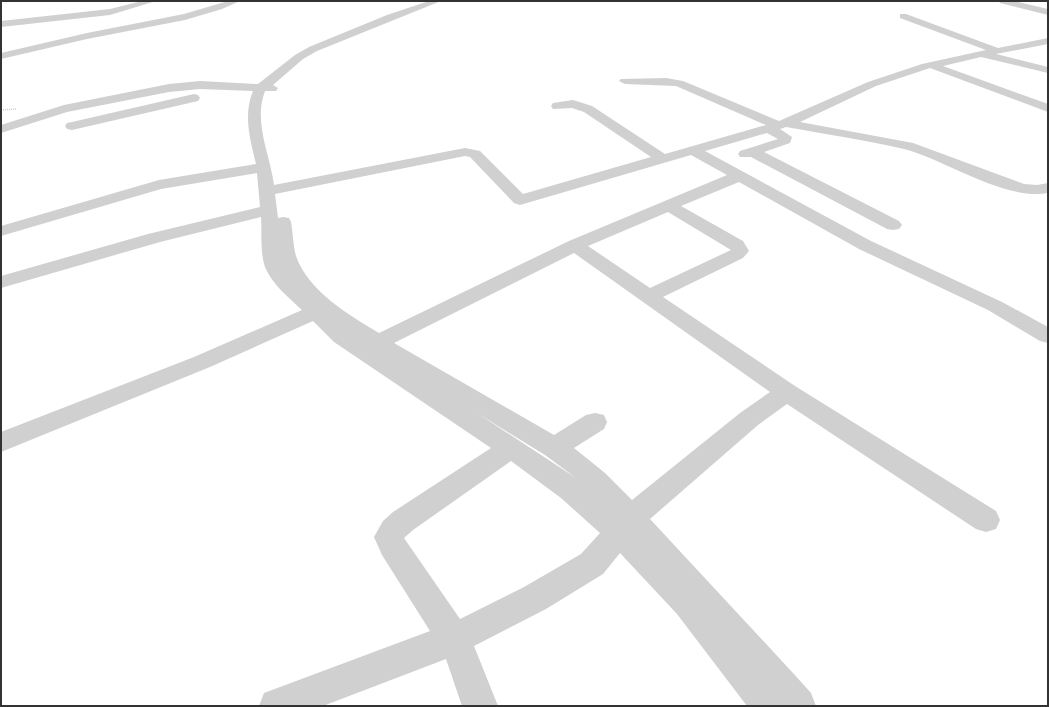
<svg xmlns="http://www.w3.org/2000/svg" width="1049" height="707" font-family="Poppins,sans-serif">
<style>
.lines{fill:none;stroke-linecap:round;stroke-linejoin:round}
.path{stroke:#cdcdcd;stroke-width:1.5;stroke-dasharray:1 1;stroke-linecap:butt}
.minor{fill:#d0d0d0;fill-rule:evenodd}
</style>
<rect width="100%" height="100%" fill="#fff"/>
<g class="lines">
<polyline class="path" points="1,110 16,109"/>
<g class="minor">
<polygon points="142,1 156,1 110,15 1,27 1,21 110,9"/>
<polygon points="228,1 240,1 222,9 185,20 87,39 1,59 1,53 87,33 184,14"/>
<path d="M 429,1 L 441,1 L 317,51 L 303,59 L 273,85 L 278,88 L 276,91 L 265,91 C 253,122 270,154 274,185 L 465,148 L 480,151 L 523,194 L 651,157 L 584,112 L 572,108 L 553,109 L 551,106 L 553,103 L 573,100 L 592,106 L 665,154 L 766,125 L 676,86 L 625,84 L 619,81 L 621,79 L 666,78 L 683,81 L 779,121 L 868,82 L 922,64 L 986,50 L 900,18 L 900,14 L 906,14 L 998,48 L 1048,38 L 1048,44 L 996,54 L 1048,67 L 1048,73 L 981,57 L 943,66 L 1048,104 L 1048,112 L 930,68 L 876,86 L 800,122 L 913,143 L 1024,184 L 1037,185 L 1048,183 L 1048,193 C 1005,201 946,160 904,149 C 865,140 825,134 786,127 L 780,129 L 792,137 L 790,143 L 764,152 L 899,221 L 902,225 L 899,229 L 893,230 L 887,229 L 751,157 L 740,157 L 738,154 L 740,151 L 778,139 L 767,133 L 705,151 L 871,241 L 1002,302 L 1048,327 L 1048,343 L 1040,341 L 988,310 L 859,249 L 739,182 L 681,206 L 743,241 L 749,251 L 743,258 L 663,297 L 795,386 L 996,511 L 1000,520 L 996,529 L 986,532 L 976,529 L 787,404 L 758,425 L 650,519 L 793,673 L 811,693 L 816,706 L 747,706 L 677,614 L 620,553 L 603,574 L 546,609 L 474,646 L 498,706 L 462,706 L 446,659 L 323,706 L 259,706 L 264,693 L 430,631 L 382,555 L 374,537 L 383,521 L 393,512 L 491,448 L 334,342 L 313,321 L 210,367 L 1,452 L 1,432 L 194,357 L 302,310 C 289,298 272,284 265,267 C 260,252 262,233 261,217 L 160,242 L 1,288 L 1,276 L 148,234 L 260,207 L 257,173 L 161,189 L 1,236 L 1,226 L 159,180 L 256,164 C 250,139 243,115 253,91 L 200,89 L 169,92 L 67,112 L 1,133 L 1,125 L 64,105 L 169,84 L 200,81 L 258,84 L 295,55 L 309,47 L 387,15 ZM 691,155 L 727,175 L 569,241 L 379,333 C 349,315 308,291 296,256 C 293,245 293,233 291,222 L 289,218 L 283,217 L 278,218 L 275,194 L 465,156 L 470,157 L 514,203 L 520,205 ZM 668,212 L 731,250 L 650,288 L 588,246 ZM 574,253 L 770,392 L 740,413 L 632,500 L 605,473 L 574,448 L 604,429 L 607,422 L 604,415 L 595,413 L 586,415 L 554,435 L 394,343 ZM 477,413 L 545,455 L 576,478 ZM 511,461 L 561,498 L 600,533 L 581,554 L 524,587 L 460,619 L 404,538 L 413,530 Z"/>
<polygon points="999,1 1014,1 1048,9 1048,15 1000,3"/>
<polygon points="194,94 198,95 200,98 198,101 72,130 67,129 65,126 67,123 72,122"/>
</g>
</g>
<rect width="1049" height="707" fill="none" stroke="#333333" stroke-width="4"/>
</svg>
